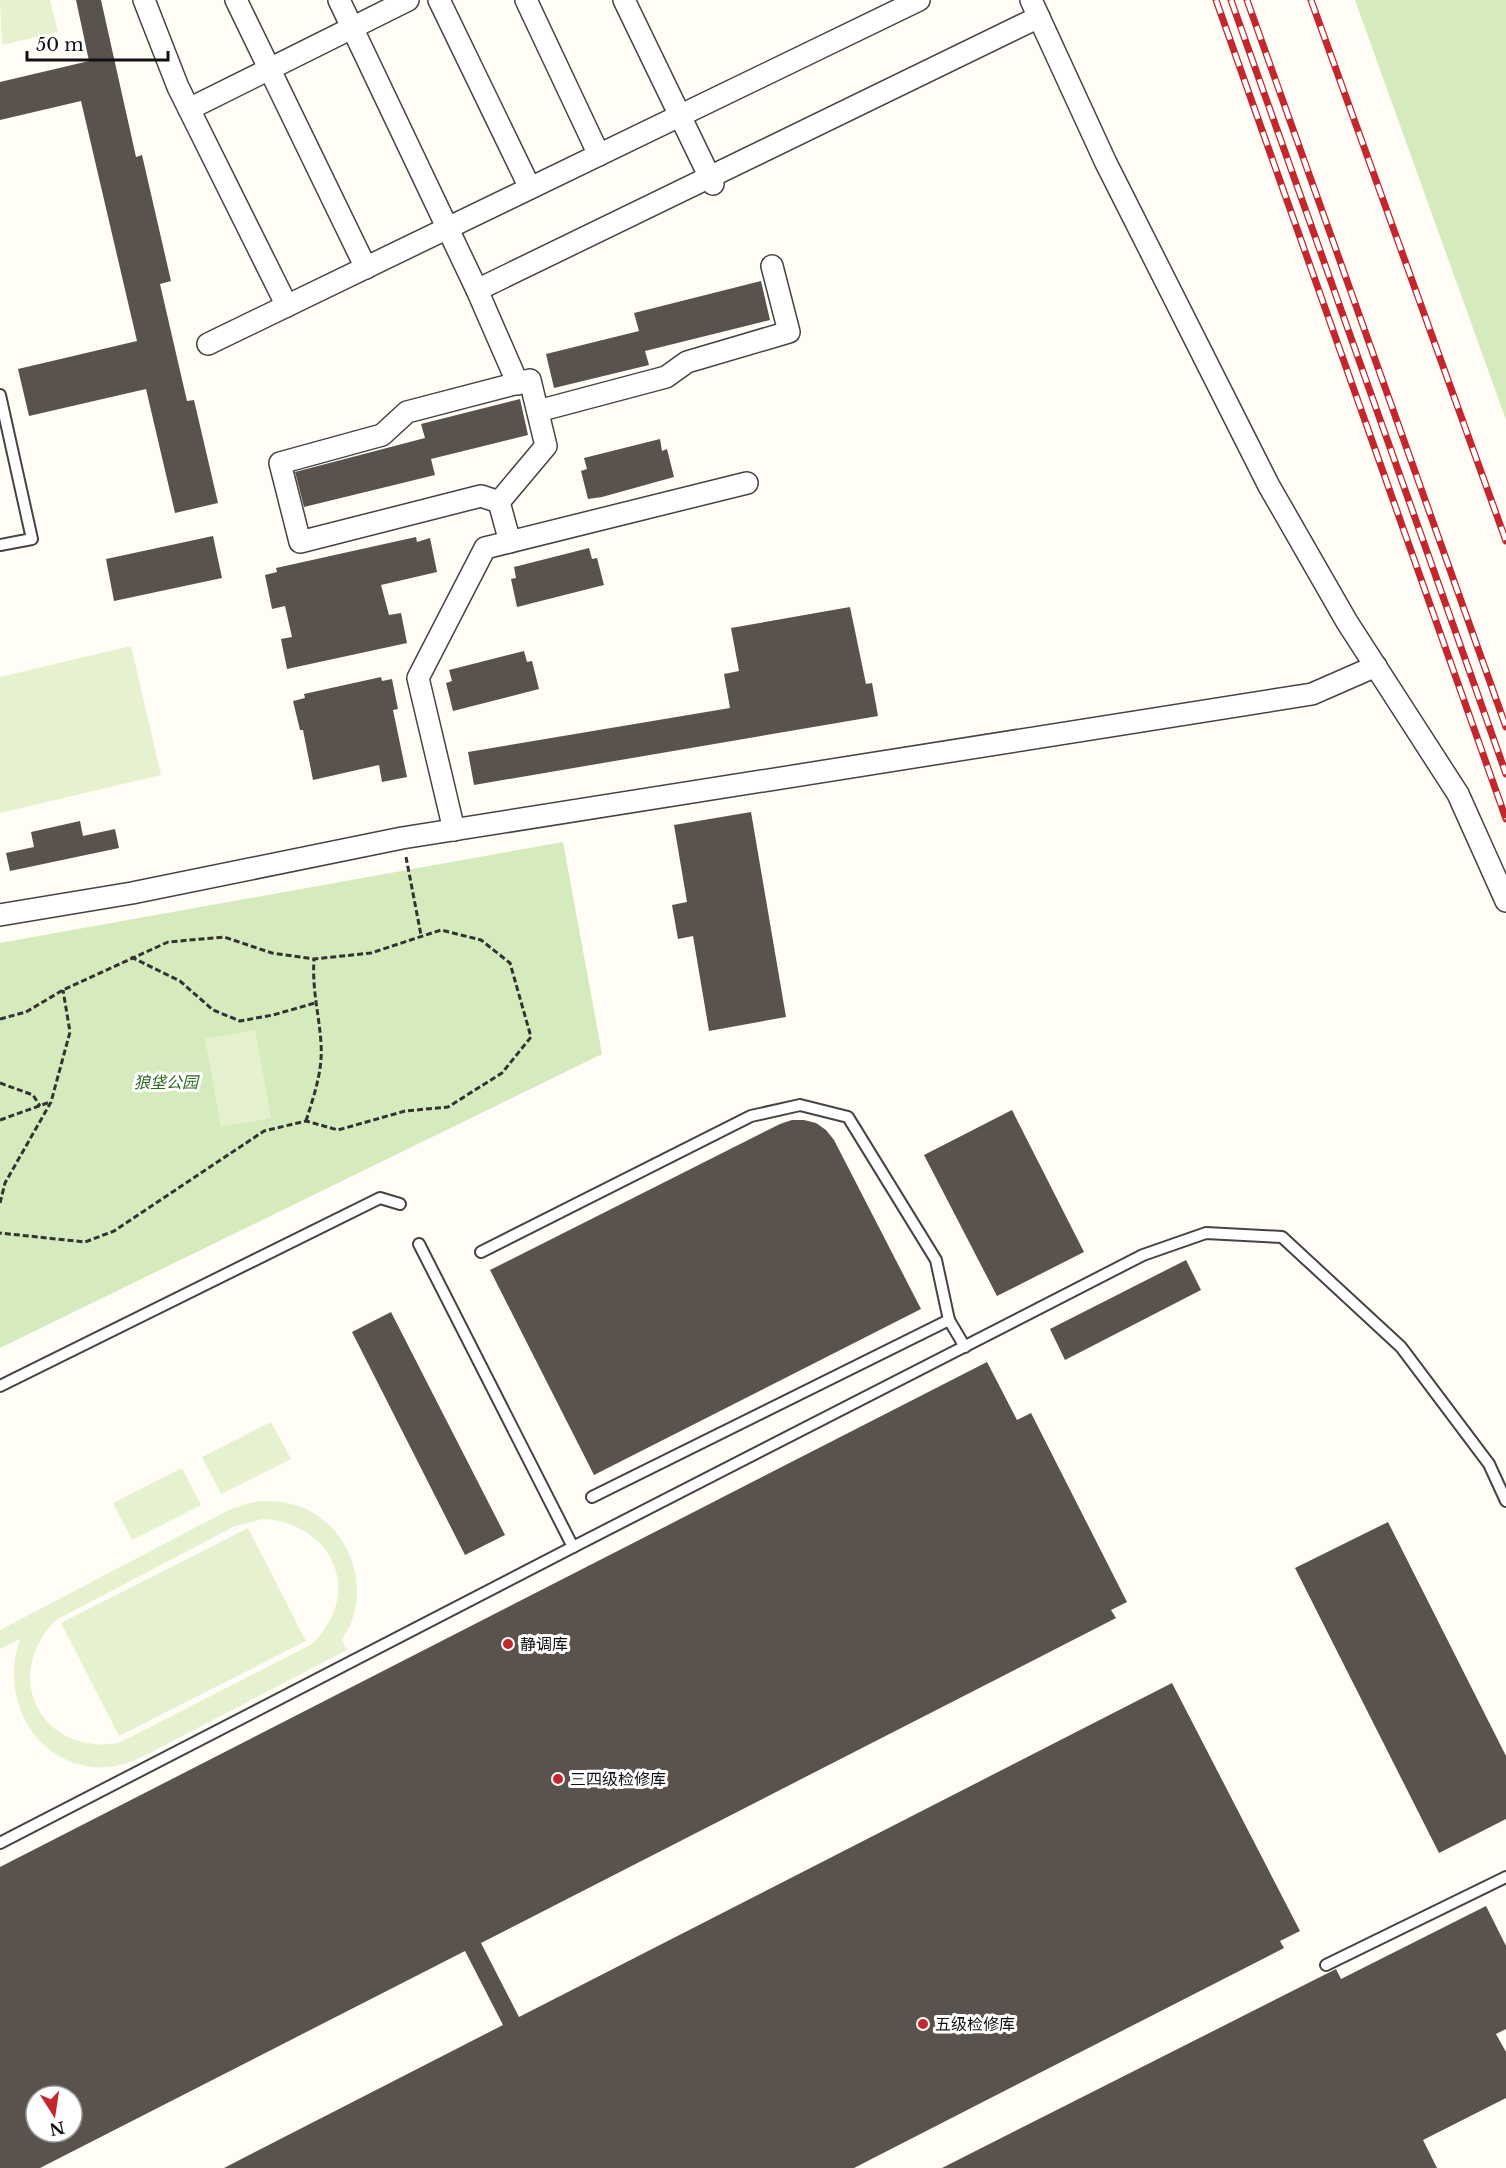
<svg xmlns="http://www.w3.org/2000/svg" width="1506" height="2168" font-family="'Libre Baskerville','Noto Sans SC',serif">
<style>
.green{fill:#d5ebbd}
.pitch{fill:#e6f2cf;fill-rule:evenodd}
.building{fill:#5a524d;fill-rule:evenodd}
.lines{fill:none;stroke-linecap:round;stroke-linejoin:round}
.lane-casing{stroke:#444;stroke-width:14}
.street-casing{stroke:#444;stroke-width:24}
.path{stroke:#333;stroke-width:3;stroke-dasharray:6 3;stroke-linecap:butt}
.lane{stroke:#fff;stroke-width:10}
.street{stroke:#fff;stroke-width:21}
.rail-casing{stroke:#c4262e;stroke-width:7}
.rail{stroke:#fff;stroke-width:4.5;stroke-dasharray:14;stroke-linecap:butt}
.poi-dot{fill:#c4262e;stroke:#fff;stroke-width:2}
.labels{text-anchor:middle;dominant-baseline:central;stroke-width:6;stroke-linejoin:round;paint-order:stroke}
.park-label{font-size:16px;font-style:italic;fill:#2f6b1f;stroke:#fff}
.poi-label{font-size:16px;fill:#111;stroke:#fff;text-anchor:start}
</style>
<rect width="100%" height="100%" fill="#fffdf5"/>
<g class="green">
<polygon points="1355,0 1506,0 1506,420"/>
<polygon points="563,842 602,1054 0,1348 0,943"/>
</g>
<g class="pitch">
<polygon points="0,0 50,0 58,32 2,45"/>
<polygon points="131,646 161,775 0,813 0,677"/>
<polygon points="255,1030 271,1118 221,1127 205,1039"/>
<polygon points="271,1422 291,1459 221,1494 202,1457"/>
<polygon points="182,1468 201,1505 132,1540 113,1503"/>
<path d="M 259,1501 C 270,1501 280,1501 291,1504 C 341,1516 369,1572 352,1620 C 350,1627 345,1634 342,1640 L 347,1650 L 142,1757 C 126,1764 110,1769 92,1767 C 31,1760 0,1694 20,1639 L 0,1649 L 0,1630 L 227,1511 L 243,1505 ZM 263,1519 C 334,1523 364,1594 312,1644 L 119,1743 C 41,1756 0,1676 56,1620 L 235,1526 Z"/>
<polygon points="248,1528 306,1641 119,1736 61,1623"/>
</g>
<g class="building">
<polygon points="76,0 101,0 136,157 142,155 171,281 160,284 187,401 194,400 218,503 175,513 146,389 29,416 18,369 137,341 81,101 0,120 0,82 89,61"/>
<polygon points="761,281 770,320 645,351 649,365 554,388 546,354 639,331 634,313"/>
<polygon points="520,399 528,435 431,459 435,475 304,507 295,472 425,438 421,424"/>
<polygon points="660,439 662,451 667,449 674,477 602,497 588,499 581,471 587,469 584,458"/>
<polygon points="213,536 222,578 114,601 106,559"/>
<polygon points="416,537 417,542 430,538 437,572 381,585 389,615 401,613 407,643 287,669 281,639 292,637 285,606 272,609 265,575 277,572 276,568"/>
<polygon points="589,548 592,559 597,558 604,585 517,607 511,579 516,578 514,567"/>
<polygon points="850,607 866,684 872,683 878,716 474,785 468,752 730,708 724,674 739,671 731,628"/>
<polygon points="524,651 527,662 532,661 539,689 453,711 446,683 452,681 449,670"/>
<polygon points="381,677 382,681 392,679 398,709 393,710 407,777 382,782 379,765 313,780 303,730 300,730 293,701 305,698 304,694"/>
<polygon points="751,812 786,1017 709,1031 693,936 678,939 672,905 687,902 674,825"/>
<polygon points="80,821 83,836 115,829 119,848 10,871 6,853 34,847 31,832"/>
<polygon points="1012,1110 1084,1252 997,1296 924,1155"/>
<polygon points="792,1120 804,1120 816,1123 826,1130 834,1140 921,1309 594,1475 490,1270 780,1124"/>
<polygon points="1186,1260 1201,1290 1065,1360 1050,1329"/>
<polygon points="391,1312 505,1535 465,1555 352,1332"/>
<path d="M 987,1362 L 1017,1420 L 1031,1413 L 1127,1602 L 1111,1610 L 1116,1618 L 481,1943 L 519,2017 L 1172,1683 L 1300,1931 L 1280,1941 L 1284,1948 L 854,2168 L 224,2168 L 503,2025 L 465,1951 L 40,2168 L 0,2168 L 0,1867 ZM 36,2096 L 72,2096 L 72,2132 L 36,2132 Z"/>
<polygon points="1388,1522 1506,1756 1506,1819 1439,1853 1295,1568"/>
<polygon points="1486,1906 1506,1946 1506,2029 1496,2034 1506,2052 1506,2098 1423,2140 1437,2168 942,2168 1336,1969 1341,1979"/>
</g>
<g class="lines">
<defs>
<g id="lane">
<polyline points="0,395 32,539 0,545"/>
<polyline points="419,1244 573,1547 1143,1255 1206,1233 1282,1237 1401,1347 1489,1464 1506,1501"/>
<polyline points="481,1252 751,1116 800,1105 848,1117 936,1260 949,1320 965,1347"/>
<polyline points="0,1386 380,1198 400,1204"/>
<polyline points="592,1497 949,1320"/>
<polyline points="0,1843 573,1547"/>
<polyline points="1326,1965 1506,1877"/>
</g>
<g id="street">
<polyline points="144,0 178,87 287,306"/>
<polyline points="236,0 366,268"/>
<polyline points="339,0 477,290 518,384"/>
<polyline points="439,0 530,188"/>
<polyline points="526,0 599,155"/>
<polyline points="624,0 713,184"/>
<polyline points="1031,0 1106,163 1269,486 1347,622 1458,794 1506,901"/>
<polyline points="189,109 408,0"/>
<polyline points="477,290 1039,17"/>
<polyline points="208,344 919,0"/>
<polyline points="538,411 666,377 687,362 789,332 772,266"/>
<polyline points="499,502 546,446 530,380 407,412 382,435 280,463 300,542 481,496 499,502 510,542"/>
<polyline points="454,830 418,678 485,548 747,483"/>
<polyline points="0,915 132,893 402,838 1312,694 1376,666"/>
</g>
</defs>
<use href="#lane" class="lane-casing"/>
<use href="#street" class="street-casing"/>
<g class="path">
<polyline points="406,857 421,935"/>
<polyline points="131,957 180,981 213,1010 240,1021 273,1015 315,1003"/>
<polyline points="0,1019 26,1012 63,990 168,942 224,937 272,953 314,959 371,953 441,930 481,940 510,963 531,1037 502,1073 448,1107 405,1111 338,1130 306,1121 264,1131 114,1231 85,1242 0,1233"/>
<polyline points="0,1083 33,1095 40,1106"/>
<polyline points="0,1120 50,1102"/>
<path d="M 306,1121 C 314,1095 323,1071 321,1043 C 319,1013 312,991 314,959"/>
<polyline points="0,1203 5,1183 51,1102 70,1032 63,990"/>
</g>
<use href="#lane" class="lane"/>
<use href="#street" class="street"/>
<defs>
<g id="rail">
<polyline points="1216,0 1506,819"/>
<polyline points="1231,0 1506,774"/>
<polyline points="1247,0 1506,727"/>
<polyline points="1311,0 1506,541"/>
</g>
</defs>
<use href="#rail" class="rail-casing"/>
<use href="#rail" class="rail"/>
</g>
<g class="poi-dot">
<circle cx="508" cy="1644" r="6"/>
<circle cx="558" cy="1779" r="6"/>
<circle cx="923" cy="2024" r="6"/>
</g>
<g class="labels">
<g class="park-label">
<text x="166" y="1082">狼垡公园</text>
</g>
<g class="poi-label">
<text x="520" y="1644">静调库</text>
<text x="570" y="1779">三四级检修库</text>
<text x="935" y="2024">五级检修库</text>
</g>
</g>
<g transform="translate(54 2114) rotate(168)"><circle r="28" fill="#ffffff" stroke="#a0a0a0" stroke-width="1.5"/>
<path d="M0-4.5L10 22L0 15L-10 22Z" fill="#c4262e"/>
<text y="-9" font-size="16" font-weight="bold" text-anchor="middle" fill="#111111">N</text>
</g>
<path d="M27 51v9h141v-9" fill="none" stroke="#111111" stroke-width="3"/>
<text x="36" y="51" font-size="18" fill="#111111" stroke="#ffffff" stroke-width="4.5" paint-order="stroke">50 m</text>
</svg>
